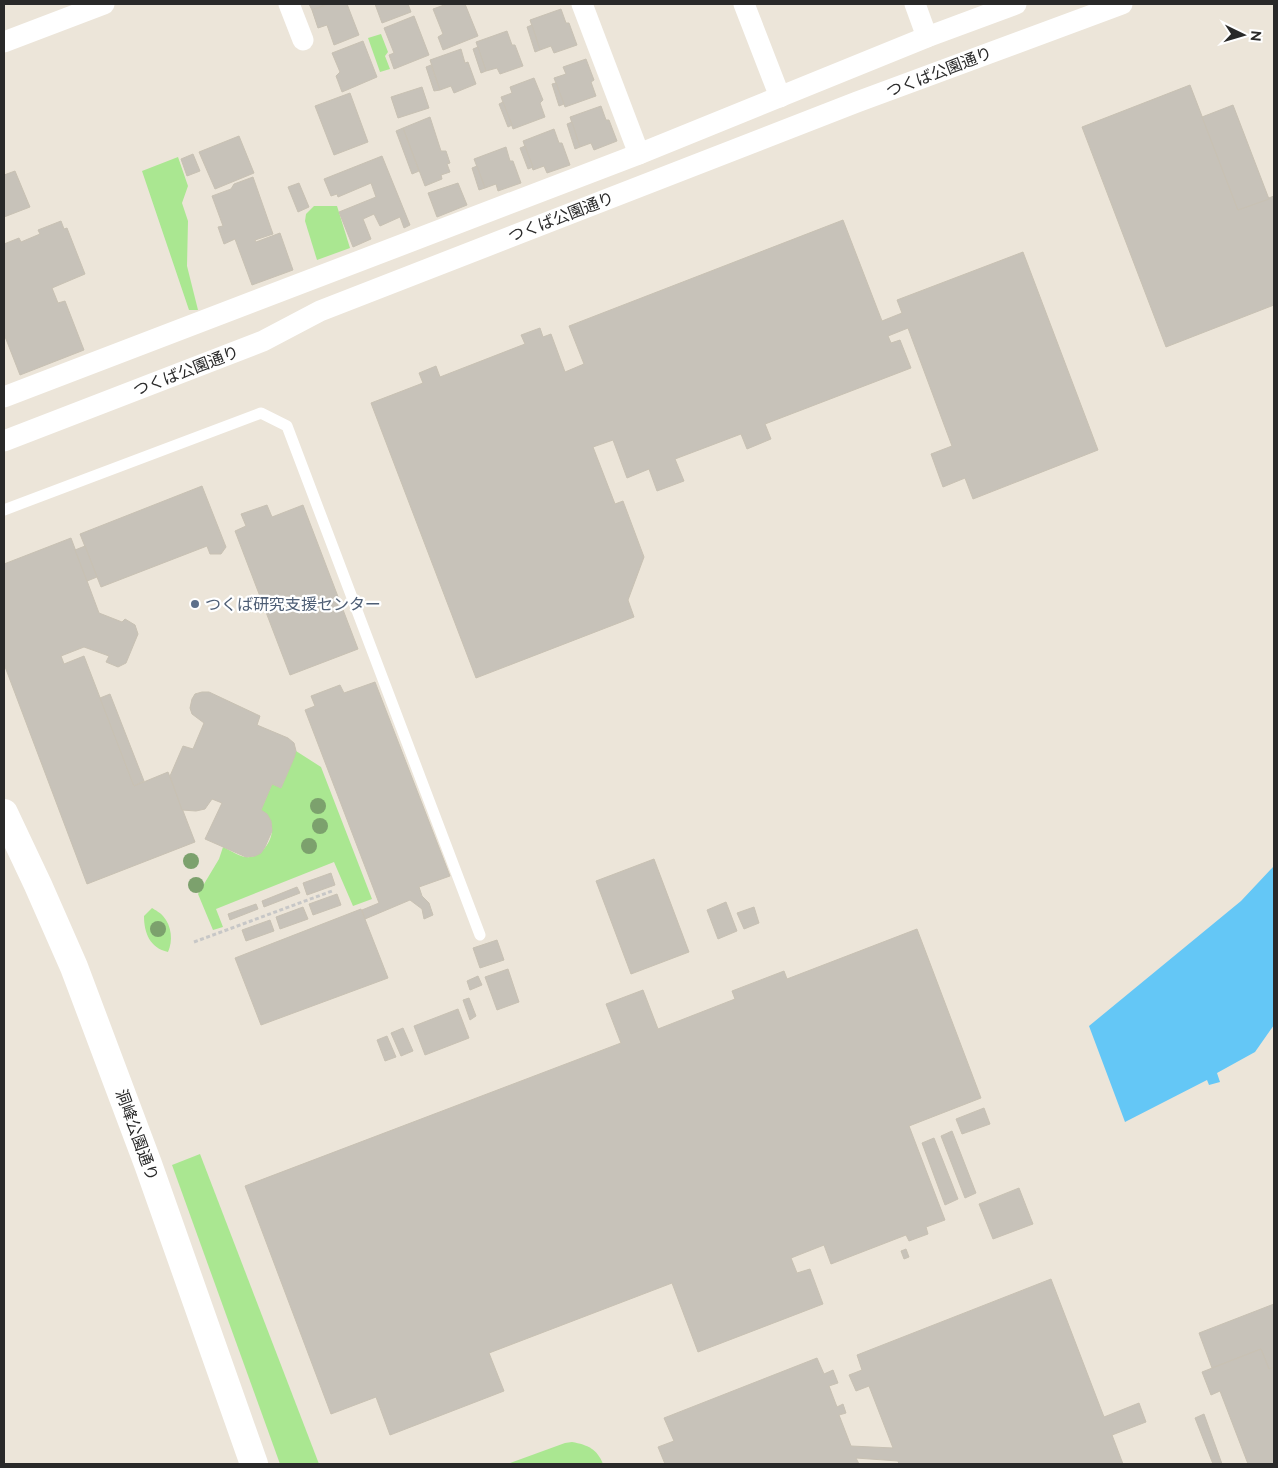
<svg xmlns="http://www.w3.org/2000/svg" width="1278" height="1468" font-family="Raleway,'Noto Sans JP',sans-serif">
<style>
.green{fill:#aae791}
.water{fill:#64c7f6}
.building{fill:#c7c2b9;stroke:#c8c1b3}
.lines{fill:none;stroke-linecap:round;stroke-linejoin:round}
.path{stroke:#c7c7c7;stroke-width:3;stroke-dasharray:4 2.5;stroke-linecap:butt}
.lane{stroke:#fff;stroke-width:11}
.street{stroke:#fff;stroke-width:21}
.secondary{stroke:#fff;stroke-width:28}
.tree{fill:#7ca16d}
.service-dot{fill:#5c6f8a;stroke:#fff;stroke-width:2}
.labels{text-anchor:middle;dominant-baseline:central;stroke-width:4.5;stroke-linejoin:round;paint-order:stroke}
.street-label{font-size:16px;fill:#292929;stroke:#fff}
.service-label{font-size:16px;fill:#4e5e75;stroke:#fff;text-anchor:start}
</style>
<rect width="100%" height="100%" fill="#ece5d9"/>
<g class="green">
<polygon points="381,34 388,52 385,56 390,69 380,72 368,38"/>
<polygon points="178,157 188,186 182,203 188,221 187,266 198,310 189,310 142,171"/>
<polygon points="314,206 337,206 350,248 317,260 305,221 306,214"/>
<path d="M 296,751 L 321,767 L 372,899 L 353,906 L 334,862 L 216,909 L 223,927 L 213,930 L 198,894 L 219,859 L 223,847 C 230,850 238,856 246,857 C 262,859 276,837 271,823 C 269,818 264,814 261,810 L 272,784 L 281,788 Z"/>
<path d="M 152,908 C 155,910 161,913 163,916 C 172,926 173,941 168,952 C 150,948 144,933 144,916 Z"/>
<polygon points="200,1154 319,1464 280,1464 172,1165"/>
<path d="M 572,1442 C 588,1445 597,1449 603,1464 L 507,1464 L 565,1443 Z"/>
</g>
<polygon class="water" points="1274,866 1274,1025 1255,1052 1217,1073 1220,1082 1209,1085 1207,1080 1125,1122 1089,1026 1241,901"/>
<g class="building">
<polygon points="309,4 328,4 312,10"/>
<polygon points="328,4 347,4 359,35 334,45 327,25 318,28 312,10"/>
<polygon points="375,4 408,4 411,12 382,23"/>
<polygon points="447,4 465,4 478,36 443,50 438,37 443,34 433,9"/>
<polygon points="561,9 566,23 569,23 577,45 554,53 551,46 540,50 530,20"/>
<polygon points="414,16 429,55 394,69 389,55 394,53 384,28"/>
<polygon points="532,25 540,50 535,52 527,27"/>
<polygon points="507,31 512,45 515,45 523,66 500,74 497,68 486,71 476,42"/>
<polygon points="363,41 377,77 342,92 336,76 340,72 332,53"/>
<polygon points="478,47 486,71 481,73 473,49"/>
<polygon points="461,49 465,63 468,62 476,84 454,93 451,86 440,90 430,60"/>
<polygon points="586,59 594,80 591,82 596,96 565,107 554,78 566,74 563,67"/>
<polygon points="431,65 440,90 434,91 426,67"/>
<polygon points="534,78 543,100 540,103 545,117 513,129 501,97 512,93 510,87"/>
<polygon points="556,83 564,104 559,106 552,84"/>
<polygon points="1190,85 1238,210 1274,196 1274,305 1166,347 1082,127"/>
<polygon points="422,87 429,108 398,118 391,97"/>
<polygon points="350,93 368,142 334,155 315,106"/>
<polygon points="503,102 512,125 508,127 499,104"/>
<polygon points="1233,105 1269,199 1238,210 1202,117"/>
<polygon points="601,106 606,120 609,120 617,141 594,150 591,143 580,147 570,117"/>
<polygon points="430,117 441,151 446,151 450,163 447,164 450,172 441,175 442,179 425,186 403,128"/>
<polygon points="572,122 580,147 575,149 567,124"/>
<polygon points="403,128 419,171 412,174 396,131"/>
<polygon points="554,129 559,143 562,143 570,165 547,173 544,166 533,170 523,141"/>
<polygon points="239,136 254,173 215,189 199,152"/>
<polygon points="525,146 533,167 528,169 520,148"/>
<polygon points="506,147 510,161 513,161 521,183 498,191 496,184 485,188 474,159"/>
<polygon points="193,154 200,171 187,176 181,159"/>
<polygon points="382,156 410,225 404,228 400,217 380,226 374,214 363,219 371,239 353,247 339,212 376,197 371,183 338,197 337,194 331,196 324,179"/>
<polygon points="477,166 485,188 479,190 472,168"/>
<polygon points="15,171 30,207 4,217 4,175"/>
<polygon points="253,177 273,234 255,240 256,242 280,233 293,270 252,285 235,239 224,244 218,227 223,226 212,196 231,189 234,184"/>
<polygon points="299,183 309,207 298,212 288,187"/>
<polygon points="458,183 467,205 437,217 428,193"/>
<polygon points="843,220 882,321 902,313 897,300 1023,252 1098,450 973,499 965,478 943,487 931,454 952,446 908,328 888,336 891,343 900,340 911,368 765,424 771,439 747,449 741,434 675,459 684,481 657,491 649,469 627,478 613,440 593,447 615,504 623,501 644,557 628,600 634,617 476,678 371,403 423,383 419,373 436,366 440,377 525,344 521,335 540,328 543,337 551,334 565,372 584,364 569,326"/>
<polygon points="61,221 64,229 67,228 85,274 52,288 58,303 65,301 84,350 20,375 4,334 4,244 19,238 21,242 40,234 38,230"/>
<polygon points="202,486 226,547 221,554 210,554 207,546 101,587 80,534"/>
<polygon points="267,505 272,517 303,505 358,649 290,675 235,531 246,526 241,514"/>
<polygon points="71,538 99,613 122,622 125,619 135,625 138,634 126,663 118,667 106,662 109,656 84,647 61,656 64,664 84,656 134,786 168,772 195,842 87,884 4,664 4,564"/>
<polygon points="85,546 97,577 87,581 75,550"/>
<polygon points="375,682 450,876 419,887 422,896 429,903 433,915 424,919 422,909 410,900 365,919 362,910 379,903 305,710 315,706 311,696 340,685 344,693"/>
<polygon points="202,692 209,692 260,716 257,725 288,738 294,743 296,751 294,758 281,788 272,784 261,810 267,814 271,821 272,831 265,847 261,853 255,856 246,857 205,839 222,803 212,799 205,809 196,811 182,810 170,776 183,746 193,749 204,723 192,714 190,708 192,699 195,694"/>
<polygon points="110,694 144,781 134,786 100,698"/>
<polygon points="654,859 689,952 631,974 596,881"/>
<polygon points="331,873 335,885 307,895 303,883"/>
<polygon points="297,887 300,893 264,907 262,901"/>
<polygon points="337,894 341,905 313,915 309,904"/>
<polygon points="726,902 737,931 718,939 707,910"/>
<polygon points="256,904 258,909 230,920 228,914"/>
<polygon points="303,907 308,919 280,929 276,917"/>
<polygon points="754,907 759,923 744,929 737,913"/>
<polygon points="361,909 388,978 261,1025 235,958"/>
<polygon points="270,920 274,931 246,941 242,930"/>
<polygon points="917,929 981,1098 909,1126 945,1220 926,1227 928,1234 909,1241 906,1235 831,1264 824,1245 791,1258 797,1273 810,1269 823,1304 698,1352 672,1283 489,1353 504,1391 390,1435 376,1397 331,1414 245,1186 621,1043 606,1004 643,990 658,1029 735,999 732,991 784,971 787,979"/>
<polygon points="497,940 504,960 480,968 473,948"/>
<polygon points="508,969 519,1002 497,1010 485,977"/>
<polygon points="478,976 482,985 470,990 467,981"/>
<polygon points="469,998 476,1016 470,1020 463,1000"/>
<polygon points="458,1009 469,1038 425,1055 414,1026"/>
<polygon points="403,1028 413,1051 401,1056 391,1033"/>
<polygon points="387,1036 396,1057 385,1061 377,1040"/>
<polygon points="984,1108 990,1124 962,1134 956,1119"/>
<polygon points="952,1131 976,1193 965,1198 941,1136"/>
<polygon points="934,1138 958,1199 945,1205 922,1143"/>
<polygon points="1019,1188 1033,1224 993,1239 979,1204"/>
<polygon points="906,1249 909,1257 904,1259 901,1251"/>
<polygon points="1051,1279 1104,1417 1139,1403 1146,1422 1112,1435 1123,1464 899,1464 898,1461 856,1458 859,1464 665,1464 658,1447 674,1441 664,1418 817,1358 824,1374 833,1370 838,1383 829,1386 837,1407 843,1404 846,1413 839,1415 851,1446 893,1448 869,1386 856,1391 849,1375 862,1370 857,1355"/>
<polygon points="1274,1304 1274,1367 1269,1369 1261,1349 1212,1368 1199,1333"/>
<polygon points="1261,1349 1269,1369 1274,1367 1274,1464 1248,1464 1220,1391 1211,1395 1202,1372"/>
<polygon points="1204,1414 1222,1464 1213,1464 1195,1418"/>
</g>
<g class="lines">
<polyline class="path" points="194,942 332,891"/>
<polyline class="lane" points="4,510 261,413 287,426 480,935"/>
<g class="street">
<polyline points="289,4 303,40"/>
<polyline points="582,4 639,154"/>
<polyline points="744,4 780,97"/>
<polyline points="915,4 927,37"/>
<polyline points="4,42 104,4"/>
<polyline points="4,397 639,154 927,37 1016,4"/>
<polyline points="4,441 263,341 320,311 857,102 1122,4"/>
</g>
<polyline class="secondary" points="4,813 38,885 74,967 148,1164 254,1464"/>
</g>
<g class="tree">
<circle cx="318" cy="806" r="8"/>
<circle cx="320" cy="826" r="8"/>
<circle cx="309" cy="846" r="8"/>
<circle cx="191" cy="861" r="8"/>
<circle cx="196" cy="885" r="8"/>
<circle cx="158" cy="929" r="8"/>
</g>
<circle class="service-dot" cx="195" cy="604" r="5"/>
<g class="labels">
<g class="street-label">
<text transform="translate(939 72) rotate(-21)">つくば公園通り</text>
<text transform="translate(561 217) rotate(-21)">つくば公園通り</text>
<text transform="translate(186 371) rotate(-21)">つくば公園通り</text>
<text transform="translate(137 1135) rotate(70)">洞峰公園通り</text>
</g>
<g class="service-label">
<text x="205" y="604">つくば研究支援センター</text>
</g>
</g>
<rect width="1278" height="1468" fill="none" stroke="#292929" stroke-width="10"/>
<g transform="translate(1243 35) rotate(95)" stroke="#ffffff" stroke-width="4" paint-order="stroke">
<path d="M0-4L9 19L0 12L-9 19Z" fill="#292929"/>
<text y="-8" font-size="14" font-weight="bold" text-anchor="middle" fill="#292929">N</text>
</g>
</svg>
